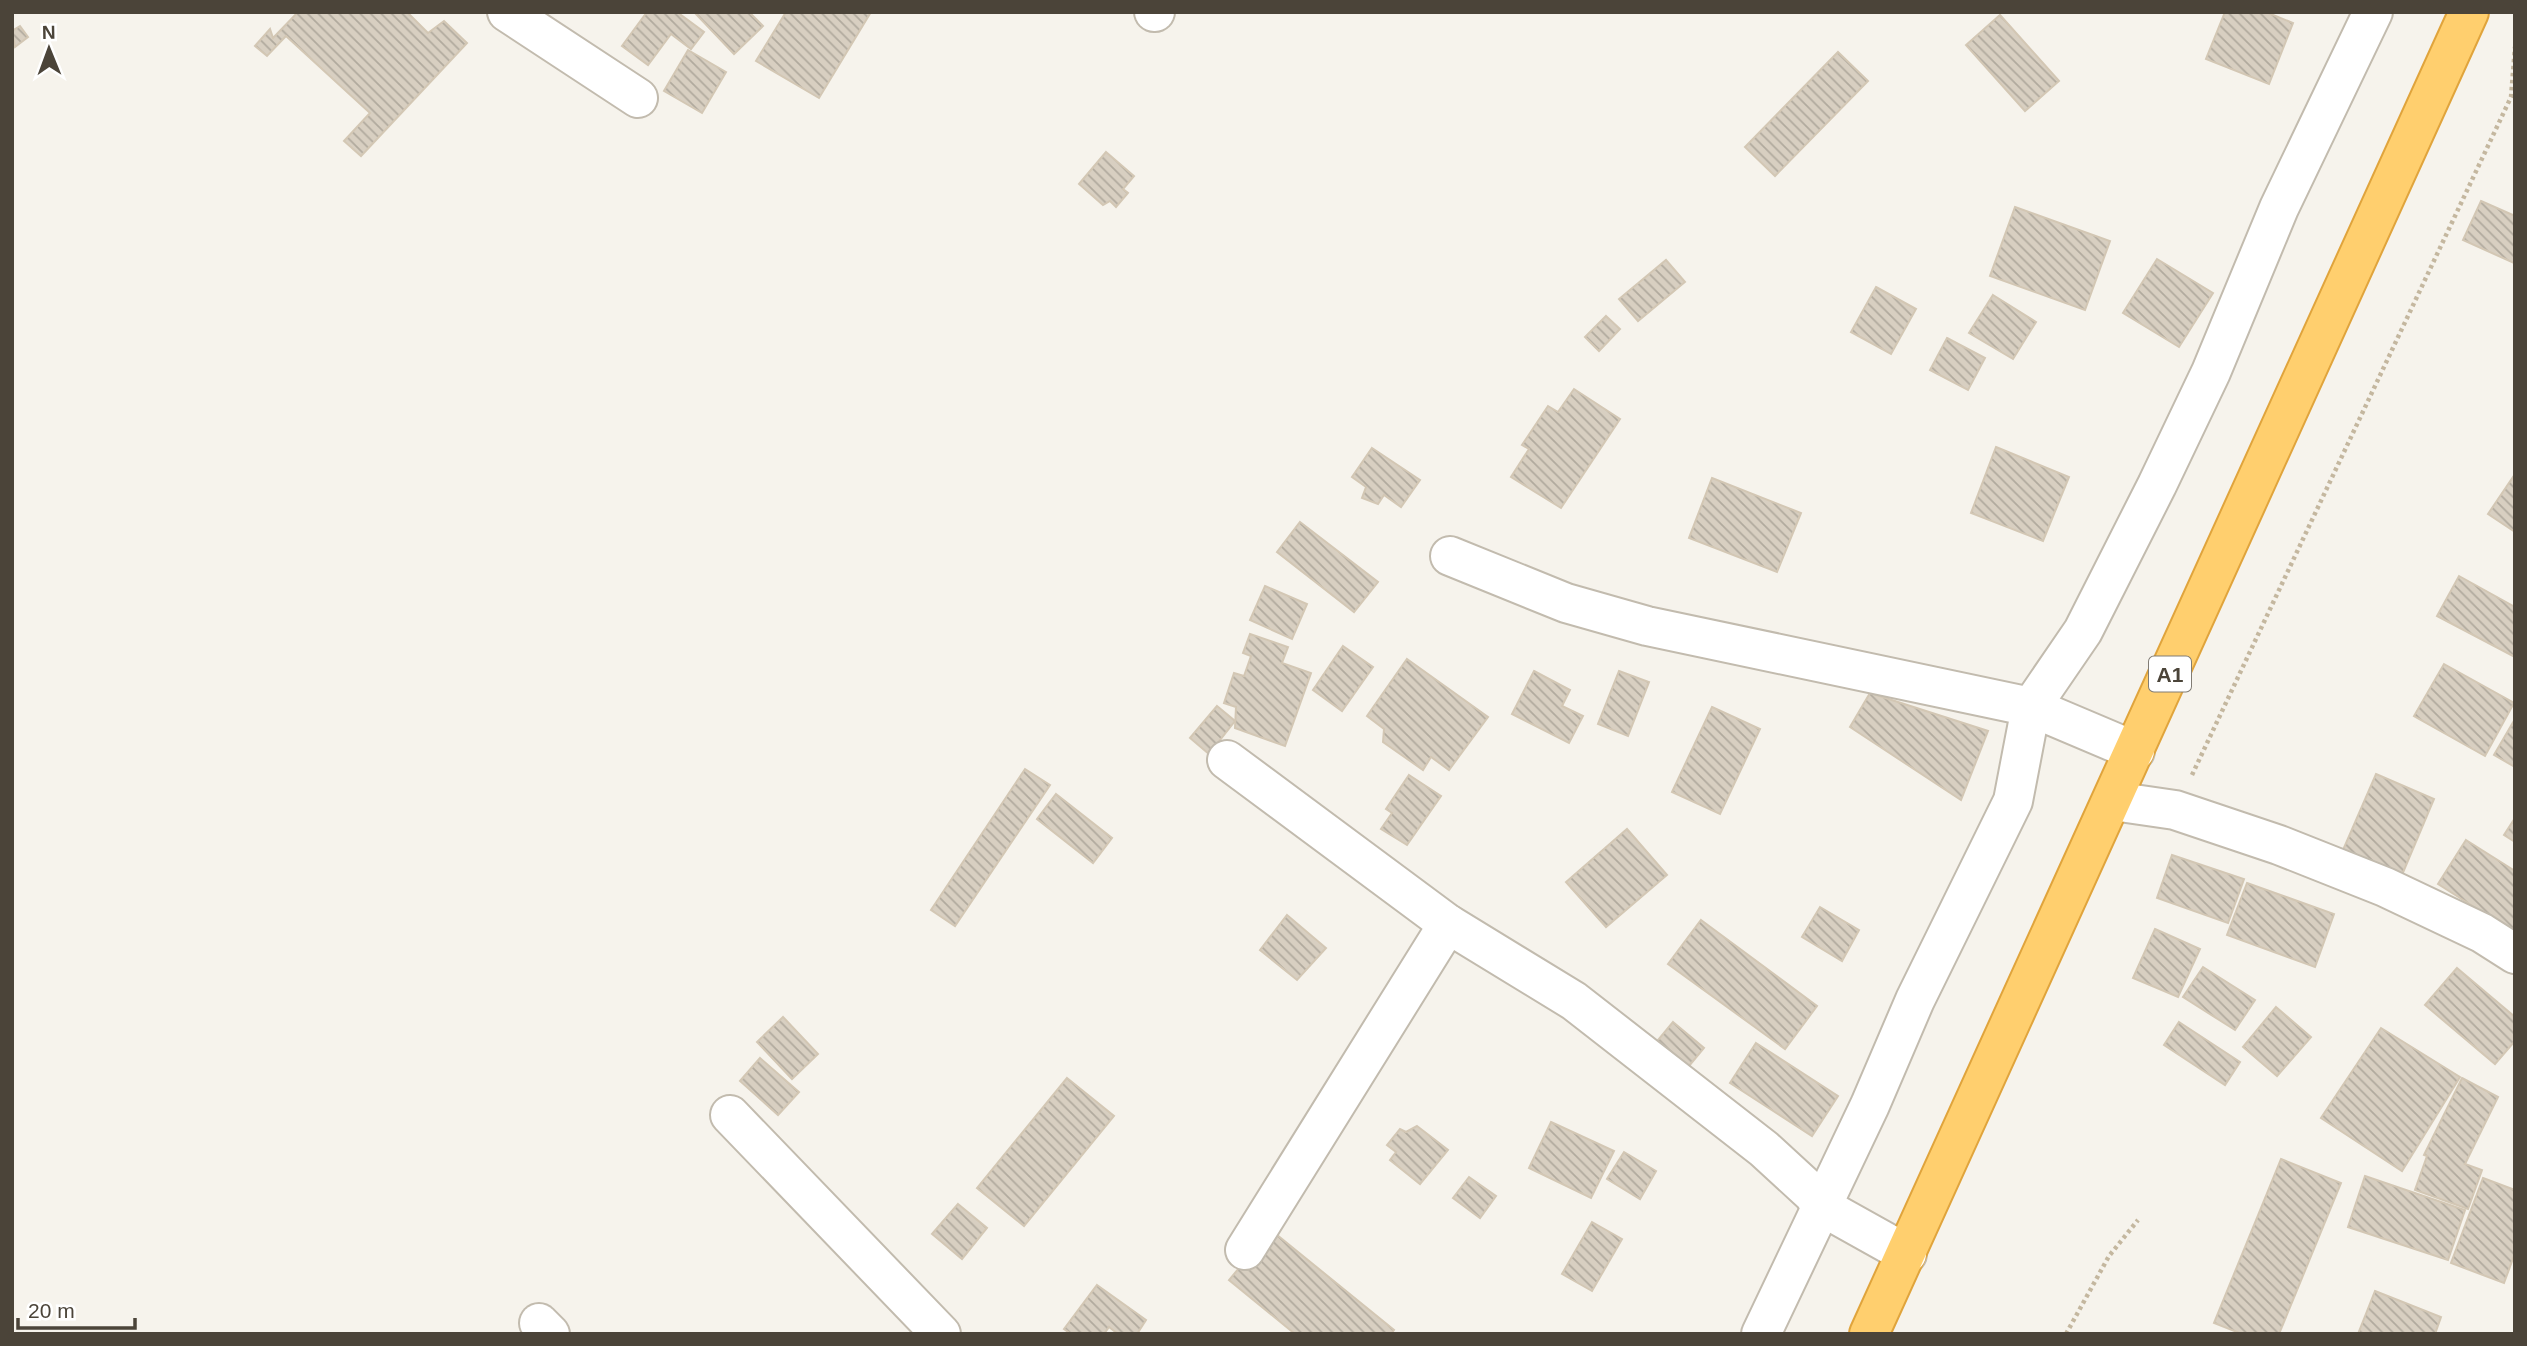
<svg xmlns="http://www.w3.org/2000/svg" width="2527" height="1346" font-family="Arial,sans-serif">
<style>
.building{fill:url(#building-back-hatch);stroke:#d3c7b4;stroke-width:2}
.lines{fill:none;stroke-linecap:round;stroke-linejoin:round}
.minor-casing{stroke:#c2bbae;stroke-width:42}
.highway-casing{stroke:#e0a43c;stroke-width:42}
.path{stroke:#c4b79f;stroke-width:4.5;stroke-dasharray:3.5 3.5;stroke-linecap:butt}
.minor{stroke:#fff;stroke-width:38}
.highway{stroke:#ffcf6e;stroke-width:38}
.labels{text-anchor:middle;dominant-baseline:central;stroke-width:7;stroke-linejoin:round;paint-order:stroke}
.shield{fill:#fff;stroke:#817c74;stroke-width:2}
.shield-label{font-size:21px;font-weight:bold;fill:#4b4439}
</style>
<defs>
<pattern id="building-back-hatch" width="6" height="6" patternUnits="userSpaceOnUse" patternTransform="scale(1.75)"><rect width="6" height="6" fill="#d8cfc1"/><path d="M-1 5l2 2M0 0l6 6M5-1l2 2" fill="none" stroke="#b1aa9e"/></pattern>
</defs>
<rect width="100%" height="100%" fill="#f6f3ec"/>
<g class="building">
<polygon points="298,12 407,12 428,33 444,21 467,43 361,156 344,141 370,113 286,36 267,56 255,46 270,29 273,38"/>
<polygon points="647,12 677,12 704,32 691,49 671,34 648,65 622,46"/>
<polygon points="694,12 749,12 763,26 734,54"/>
<polygon points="786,12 871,12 819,98 756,61"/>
<polygon points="2225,12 2266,12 2293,23 2269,84 2206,59"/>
<polygon points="2000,15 2059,81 2025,111 1966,45"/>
<polygon points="20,26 28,37 15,47 12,31"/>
<polygon points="688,50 726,72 702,113 664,91"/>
<polygon points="1838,52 1868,81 1775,176 1745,147"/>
<polygon points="1106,152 1134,176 1123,189 1128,193 1116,207 1110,201 1103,205 1079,184"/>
<polygon points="2481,201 2515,216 2514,263 2463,240"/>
<polygon points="2015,207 2110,241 2085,310 1990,276"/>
<polygon points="2157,259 2213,293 2179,347 2123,313"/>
<polygon points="1666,260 1685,282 1638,321 1619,299"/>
<polygon points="1876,287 1916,309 1891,354 1851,332"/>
<polygon points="1993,295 2036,322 2013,359 1969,333"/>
<polygon points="1606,316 1620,329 1599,351 1585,337"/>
<polygon points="1947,338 1985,358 1968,390 1930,370"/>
<polygon points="1574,389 1620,419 1561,508 1511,477 1529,449 1522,445 1548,406 1558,412"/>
<polygon points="1996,447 2069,477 2043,541 1971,513"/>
<polygon points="1372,448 1420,480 1401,507 1384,495 1378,504 1362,498 1366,487 1352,477"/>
<polygon points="2515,474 2515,532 2488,514"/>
<polygon points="1712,478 1801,513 1777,572 1689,538"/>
<polygon points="1300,522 1378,582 1354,612 1277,552"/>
<polygon points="2459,576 2515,607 2515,657 2437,616"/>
<polygon points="1265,586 1307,604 1292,639 1250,620"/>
<polygon points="1250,634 1288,647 1282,663 1311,673 1285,746 1235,728 1236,707 1224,703 1234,673 1244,676 1251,656 1243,653"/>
<polygon points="1343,646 1373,667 1342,711 1313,690"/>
<polygon points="1407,659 1488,717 1449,770 1431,757 1423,770 1383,742 1384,729 1367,716"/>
<polygon points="2444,664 2514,703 2485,756 2414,716"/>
<polygon points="1534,671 1570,690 1562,706 1583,716 1569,743 1512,714"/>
<polygon points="1619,671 1649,682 1628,736 1598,724"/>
<polygon points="1870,693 1988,731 1961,800 1850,727"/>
<polygon points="1217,706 1235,721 1209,754 1190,738"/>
<polygon points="1712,707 1760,729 1720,814 1672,792"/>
<polygon points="2515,719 2515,767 2494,755"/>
<polygon points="1025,769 1050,785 955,926 931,910"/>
<polygon points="2376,774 2434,799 2402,875 2343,850"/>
<polygon points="1409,775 1441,796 1407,845 1381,829 1392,813 1386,809"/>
<polygon points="1056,794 1112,838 1093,863 1037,819"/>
<polygon points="2515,818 2515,842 2504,835"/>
<polygon points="1627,829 1667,875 1606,927 1566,882"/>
<polygon points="2466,840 2515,871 2515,933 2438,884"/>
<polygon points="2172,855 2244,879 2228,923 2157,898"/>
<polygon points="2247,883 2334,914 2315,967 2227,935"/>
<polygon points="1820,907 1859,930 1842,961 1802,937"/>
<polygon points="1287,915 1326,948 1297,980 1260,950"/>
<polygon points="1701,920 1817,1006 1785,1049 1668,964"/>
<polygon points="2155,929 2200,949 2178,997 2133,978"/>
<polygon points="2203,967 2255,1000 2235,1030 2183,997"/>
<polygon points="2457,968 2515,1017 2515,1041 2495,1064 2425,1005"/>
<polygon points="2276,1007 2311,1037 2277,1076 2243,1047"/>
<polygon points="783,1017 818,1054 792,1079 757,1042"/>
<polygon points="1673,1022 1704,1048 1684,1072 1653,1046"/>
<polygon points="2179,1022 2240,1062 2225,1085 2164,1045"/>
<polygon points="2381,1028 2460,1077 2402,1171 2321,1118"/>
<polygon points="1756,1043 1838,1096 1812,1136 1730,1083"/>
<polygon points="760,1058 799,1092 778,1115 740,1081"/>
<polygon points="1067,1078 1114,1116 1024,1226 977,1188"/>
<polygon points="2462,1078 2498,1097 2465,1164 2482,1170 2468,1209 2415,1190 2427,1156 2424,1155"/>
<polygon points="1551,1122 1614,1151 1591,1198 1529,1168"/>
<polygon points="1417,1126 1448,1150 1420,1184 1390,1160 1396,1152 1387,1145 1400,1129 1406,1132"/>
<polygon points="1624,1152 1656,1171 1640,1199 1607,1179"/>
<polygon points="2281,1159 2341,1183 2279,1334 2242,1334 2214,1323"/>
<polygon points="2365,1176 2465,1210 2448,1260 2348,1227"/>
<polygon points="1469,1177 1496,1196 1480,1218 1453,1198"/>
<polygon points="2483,1178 2515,1190 2515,1253 2504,1283 2451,1263"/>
<polygon points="958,1204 987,1228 962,1259 932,1234"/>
<polygon points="1592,1222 1622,1239 1592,1291 1562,1274"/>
<polygon points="1271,1230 1394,1330 1391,1334 1295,1334 1229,1280"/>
<polygon points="1097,1285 1146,1320 1137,1334 1118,1334 1109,1327 1104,1334 1071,1334 1064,1329"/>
<polygon points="2375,1291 2441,1317 2435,1334 2358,1334"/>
</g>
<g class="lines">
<defs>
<g id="minor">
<polyline points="507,12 638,98"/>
<polyline points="1154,12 1155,12"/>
<polyline points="1450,556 1566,603 1647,626 2031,707 2135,751"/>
<polyline points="1227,760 1448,924 1574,1001 1764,1149 1813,1194 1821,1206 1907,1254"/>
<polyline points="2113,801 2175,810 2279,845 2385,887 2482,933 2515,954"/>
<polyline points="730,1115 941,1334"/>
<polyline points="1245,1250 1448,924"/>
<polyline points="539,1323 550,1334"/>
<polyline points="1761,1334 1870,1105 1915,1000 2013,801 2031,707 2083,631 2157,485 2211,372 2279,208 2373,12"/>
</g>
<polyline id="highway" points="1869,1334 2469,12"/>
</defs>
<use href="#minor" class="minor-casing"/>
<use href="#highway" class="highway-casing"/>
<g class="path">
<polyline points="2192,775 2511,97 2515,47"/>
<polyline points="2066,1334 2109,1256 2138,1220"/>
</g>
<use href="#minor" class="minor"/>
<use href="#highway" class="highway"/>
</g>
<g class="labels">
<rect class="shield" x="2149" y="656.5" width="42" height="35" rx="5"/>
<g class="shield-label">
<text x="2170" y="674">A1</text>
</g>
</g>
<rect width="2527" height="1346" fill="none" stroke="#4b4439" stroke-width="28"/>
<g transform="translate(49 49) rotate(359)" stroke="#ffffff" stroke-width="5" paint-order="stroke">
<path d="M0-5L12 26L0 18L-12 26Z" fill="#4b4439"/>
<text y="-10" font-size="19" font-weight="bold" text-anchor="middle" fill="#4b4439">N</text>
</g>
<path d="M18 1318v10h117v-10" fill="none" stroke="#4b4439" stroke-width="3.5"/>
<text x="28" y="1318" font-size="21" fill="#4b4439" stroke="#ffffff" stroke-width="5" paint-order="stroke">20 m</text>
</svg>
